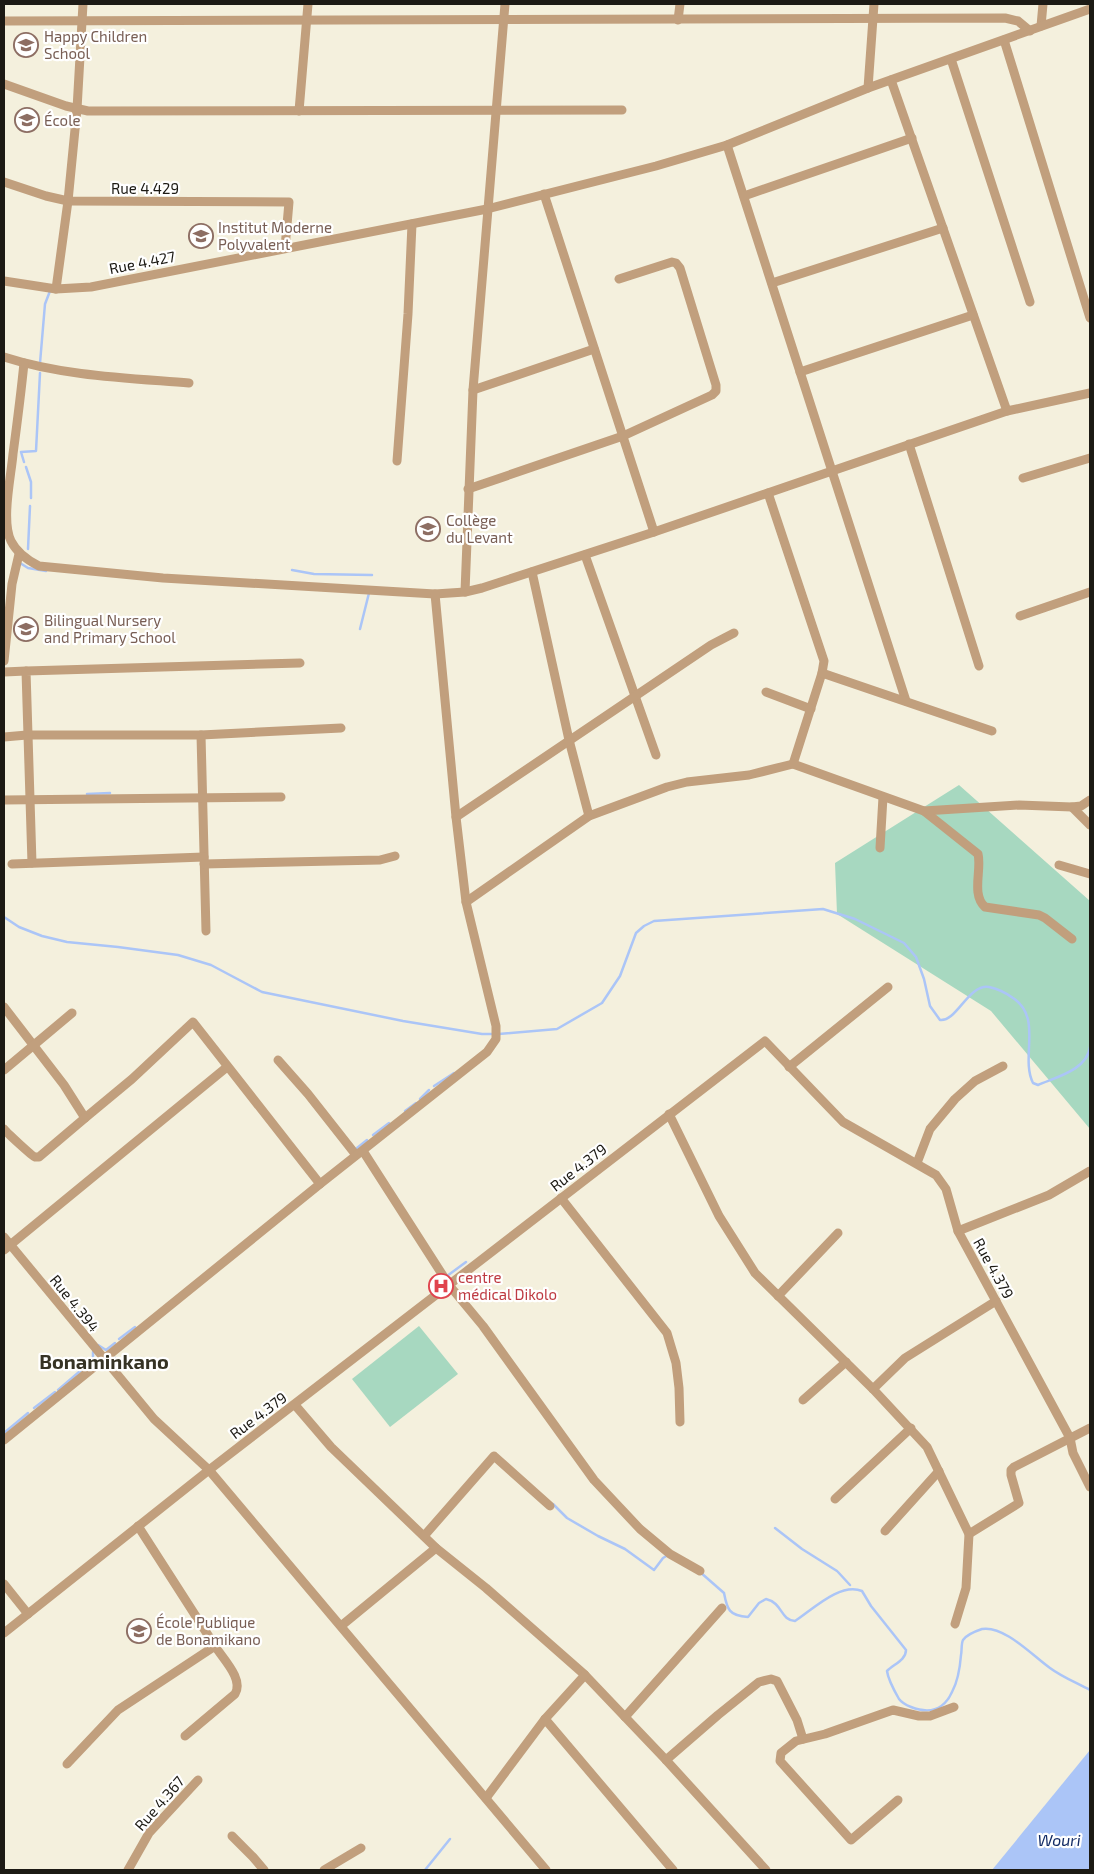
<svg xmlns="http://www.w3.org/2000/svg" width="1094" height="1874" font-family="'Exo 2',sans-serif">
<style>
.green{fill:#a7d8c0}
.water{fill:#abc5f7}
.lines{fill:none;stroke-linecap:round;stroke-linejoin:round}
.stream{stroke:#abc5f7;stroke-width:2.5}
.minor{stroke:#c19f7d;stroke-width:9}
.labels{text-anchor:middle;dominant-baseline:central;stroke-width:4.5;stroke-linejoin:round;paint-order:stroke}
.education-label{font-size:15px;fill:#785e54;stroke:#fff;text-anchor:start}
.street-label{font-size:15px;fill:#1c1a14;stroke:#fff}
.health-label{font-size:15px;fill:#be3a42;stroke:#fff;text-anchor:start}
.water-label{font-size:16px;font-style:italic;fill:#132c66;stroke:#fff}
.district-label{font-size:20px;font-weight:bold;fill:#363325;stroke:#fff}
</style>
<rect width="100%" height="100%" fill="#f4f0dd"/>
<g class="green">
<polygon points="959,785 1090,901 1090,1129 991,1011 837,914 835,863"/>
<polygon points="419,1326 458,1374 390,1427 352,1379"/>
</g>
<polygon class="water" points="1090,1750 1090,1870 992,1870"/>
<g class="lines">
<g class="stream">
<polyline points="40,363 45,304 50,291"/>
<polyline points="24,462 21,452 36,451 40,373"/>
<polyline points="26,467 31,482 31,498"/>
<polyline points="28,549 30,506"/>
<polyline points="20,563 28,568 46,571"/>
<polyline points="292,570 314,574 372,575"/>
<polyline points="360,629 369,593"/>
<polyline points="87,794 110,793"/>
<polyline points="4,917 19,927 42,936 67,942 118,947 178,955 211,965 262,992 403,1021 482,1034 494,1034"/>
<path d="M 499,1034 L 557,1029 L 602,1003 L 620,976 L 636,933 L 644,926 L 654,921 L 823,909 L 855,919 L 904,943 L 916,957 L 924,979 L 930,1006 L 940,1020 C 957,1022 968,984 989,987 C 998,989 1005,992 1013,998 C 1043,1018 1020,1057 1033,1083 L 1038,1085 C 1056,1077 1087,1070 1090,1047"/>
<polyline points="434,1086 454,1073"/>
<polyline points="420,1099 429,1090"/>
<polyline points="405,1111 416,1103"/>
<polyline points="373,1135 389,1123"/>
<polyline points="357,1148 367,1140"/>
<polyline points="447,1276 466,1262"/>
<polyline points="119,1339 135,1327"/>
<polyline points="98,1345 106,1350 115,1343"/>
<polyline points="115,1358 115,1363 118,1367"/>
<polyline points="93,1361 93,1352"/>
<polyline points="99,1368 108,1369"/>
<polyline points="58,1390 93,1360"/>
<polyline points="34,1408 55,1392"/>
<polyline points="4,1433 28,1413"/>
<polyline points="553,1504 567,1518 598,1536 625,1549 654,1570 663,1558 668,1555"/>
<polyline points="775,1528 802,1549 837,1571"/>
<path d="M 700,1572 L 724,1593 C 727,1609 729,1616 748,1617 L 759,1603 L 766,1599 C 783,1603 780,1620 795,1621 C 812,1610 840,1582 862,1591 L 871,1606 L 906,1650 C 906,1660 894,1664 887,1671 C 888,1679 895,1692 899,1699 C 902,1703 906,1705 911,1707 C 929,1714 944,1710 952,1692 C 958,1681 960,1668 961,1655 C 962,1651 961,1644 963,1640 C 967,1634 976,1631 982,1629 C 1004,1625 1033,1656 1050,1668 C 1062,1677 1077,1683 1090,1690"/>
<polyline points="838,1572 850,1585"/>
<polyline points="143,1830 152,1821"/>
<polyline points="425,1870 450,1839"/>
</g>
<g class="minor">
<polyline points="678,20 680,4"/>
<polyline points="4,21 1005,18 1018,21 1030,31"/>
<polyline points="1041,26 1043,4"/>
<polyline points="1004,40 1090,318"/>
<polyline points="951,59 1030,302"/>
<polyline points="891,80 1007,411"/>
<polyline points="4,84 66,106 88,111 622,110"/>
<polyline points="868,88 874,4"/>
<polyline points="299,111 308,4"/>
<polyline points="727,145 906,701"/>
<polyline points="4,182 46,196 68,201 289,202 285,248"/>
<polyline points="544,194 654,532"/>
<polyline points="744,196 912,138"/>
<polyline points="4,281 56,289 91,287 487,209 656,166 727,145 868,88 1090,9"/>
<polyline points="772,283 943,228"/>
<polyline points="56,289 68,201 77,109 83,4"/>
<path d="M 4,357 C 63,376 127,378 189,383"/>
<path d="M 24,363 C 21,393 17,424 13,454 C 11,477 1,521 11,541 C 17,553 27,560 39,566 L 163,578 L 435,594 L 465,592 L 482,588 L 654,532 L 1007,411 L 1090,393"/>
<polyline points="800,372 973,315"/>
<polyline points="473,390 594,349"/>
<polyline points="909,444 979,666"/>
<polyline points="397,461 408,314 412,224"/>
<polyline points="1023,478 1090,458"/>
<polyline points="468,489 623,436 712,395 716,391 716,385 680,268 676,263 672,262 619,279"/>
<polyline points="768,493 824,661 822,673 793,764"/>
<polyline points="585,555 656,755"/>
<polyline points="532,572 569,740 589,816"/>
<polyline points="465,592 473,390 505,4"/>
<polyline points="1020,616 1090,592"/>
<polyline points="4,661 12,584 19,554"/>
<polyline points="4,672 26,671"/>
<polyline points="822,673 992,731"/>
<polyline points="766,692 811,709"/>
<polyline points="201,735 206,931"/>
<polyline points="4,737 27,735 201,735 341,728"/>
<polyline points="4,800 281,797"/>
<polyline points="1072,807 1090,825"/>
<path d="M 924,811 L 978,854 C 982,869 971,895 985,907 L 1039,915 L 1045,918 L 1072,939"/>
<polyline points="456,817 711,645 734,633"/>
<polyline points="880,848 883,797"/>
<polyline points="32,863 26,671 300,663"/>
<polyline points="12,864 204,857"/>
<polyline points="204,864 380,860 395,856"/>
<polyline points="1059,865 1090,874"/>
<polyline points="466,902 589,816 667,787 687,782 749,775 793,764 924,811 1019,805 1072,807 1081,806 1090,800"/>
<polyline points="4,1007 64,1085 85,1118 132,1079 193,1022 320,1184"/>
<polyline points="278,1060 308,1094 356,1155"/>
<polyline points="789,1067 888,987"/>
<polyline points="4,1070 72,1013"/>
<polyline points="669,1114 719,1216 755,1273 873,1389 927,1447 969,1534 966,1588 955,1624"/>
<path d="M 4,1129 C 6,1132 32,1156 35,1157 C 36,1157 38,1157 39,1157 L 85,1118"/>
<polyline points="363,1151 449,1285 483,1326 594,1480 640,1529 670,1554 700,1571"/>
<polyline points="917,1163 930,1129 955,1099 975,1081 1003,1066"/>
<polyline points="561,1198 667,1333 676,1363 679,1388 680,1422"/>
<polyline points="958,1231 1049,1195 1090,1171"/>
<polyline points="4,1237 154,1419 209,1470 546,1870"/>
<polyline points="4,1250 227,1067"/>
<polyline points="778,1296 838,1233"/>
<polyline points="873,1389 905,1358 996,1301"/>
<polyline points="803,1400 846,1362"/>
<polyline points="295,1405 331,1447 436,1548 486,1588 585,1675 666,1760 766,1870"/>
<polyline points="4,1440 320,1184 487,1052 496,1039 496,1026 466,902 456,817 435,594"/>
<polyline points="835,1499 911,1428"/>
<polyline points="885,1531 939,1471"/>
<polyline points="969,1534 1019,1503 1011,1475 1011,1470 1014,1467 1090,1428"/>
<polyline points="424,1536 494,1456 550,1506"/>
<polyline points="4,1584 28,1614"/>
<polyline points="341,1626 436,1548"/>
<polyline points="4,1633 209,1470 765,1041 843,1122 936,1175 946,1189 958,1231 1070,1438 1073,1453 1090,1487"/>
<polyline points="625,1717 722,1608"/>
<polyline points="545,1719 673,1870"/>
<path d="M 185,1736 L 235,1694 C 244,1679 223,1659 215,1646"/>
<polyline points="666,1760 718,1715 759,1682 771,1679 777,1681 797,1720 803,1739"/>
<polyline points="67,1764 118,1710 215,1646 138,1526"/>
<polyline points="486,1798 545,1719 585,1675"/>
<polyline points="898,1800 851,1840 780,1761 781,1753 796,1741 825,1734 893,1710 919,1716 930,1716 954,1707"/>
<polyline points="232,1836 253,1857 264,1870"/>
<polyline points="128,1870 149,1833 198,1780"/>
<polyline points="324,1870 361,1848"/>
</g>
</g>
<defs>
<symbol id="school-ring" viewBox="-11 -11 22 22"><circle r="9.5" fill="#fff" stroke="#8d6e63" stroke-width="1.5"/><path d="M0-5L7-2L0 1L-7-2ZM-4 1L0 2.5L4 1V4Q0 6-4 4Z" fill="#8d6e63"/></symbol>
<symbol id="hospital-ring" viewBox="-11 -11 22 22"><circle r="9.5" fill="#fff" stroke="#e0444e" stroke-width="1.5"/><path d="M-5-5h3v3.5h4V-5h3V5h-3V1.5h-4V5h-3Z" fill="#e0444e"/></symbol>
</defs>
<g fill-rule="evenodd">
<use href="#school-ring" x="12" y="31" width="28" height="28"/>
<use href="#school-ring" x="13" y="106" width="28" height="28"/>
<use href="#school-ring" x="187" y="222" width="28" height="28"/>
<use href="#school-ring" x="414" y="515" width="28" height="28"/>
<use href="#school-ring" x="12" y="615" width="28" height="28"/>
<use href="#hospital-ring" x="427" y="1272" width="28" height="28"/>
<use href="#school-ring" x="125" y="1617" width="28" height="28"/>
</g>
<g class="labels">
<g class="education-label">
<text x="44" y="36">Happy Children<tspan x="44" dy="17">School</tspan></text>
<text x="44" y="120">École</text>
<text x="218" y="227">Institut Moderne<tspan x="218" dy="17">Polyvalent</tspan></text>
<text x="446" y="520">Collège<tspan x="446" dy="17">du Levant</tspan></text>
<text x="44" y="620">Bilingual Nursery<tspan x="44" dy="17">and Primary School</tspan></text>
<text x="156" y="1622">École Publique<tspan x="156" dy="17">de Bonamikano</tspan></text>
</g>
<g class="street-label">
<text x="145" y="188">Rue 4.429</text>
<text transform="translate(142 262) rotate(-11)">Rue 4.427</text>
<text transform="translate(578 1167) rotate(-38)">Rue 4.379</text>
<text transform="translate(994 1268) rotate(61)">Rue 4.379</text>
<text transform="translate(75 1303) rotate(51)">Rue 4.394</text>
<text transform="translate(258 1415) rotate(-37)">Rue 4.379</text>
<text transform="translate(159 1803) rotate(-49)">Rue 4.367</text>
</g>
<g class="health-label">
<text x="458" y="1277">centre<tspan x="458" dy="17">médical Dikolo</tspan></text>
</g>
<g class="water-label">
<text x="1059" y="1839">Wouri</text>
</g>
<g class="district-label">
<text x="104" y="1361">Bonaminkano</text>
</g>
</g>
<rect width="1094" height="1874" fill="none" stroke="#1c1a14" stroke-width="10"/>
</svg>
